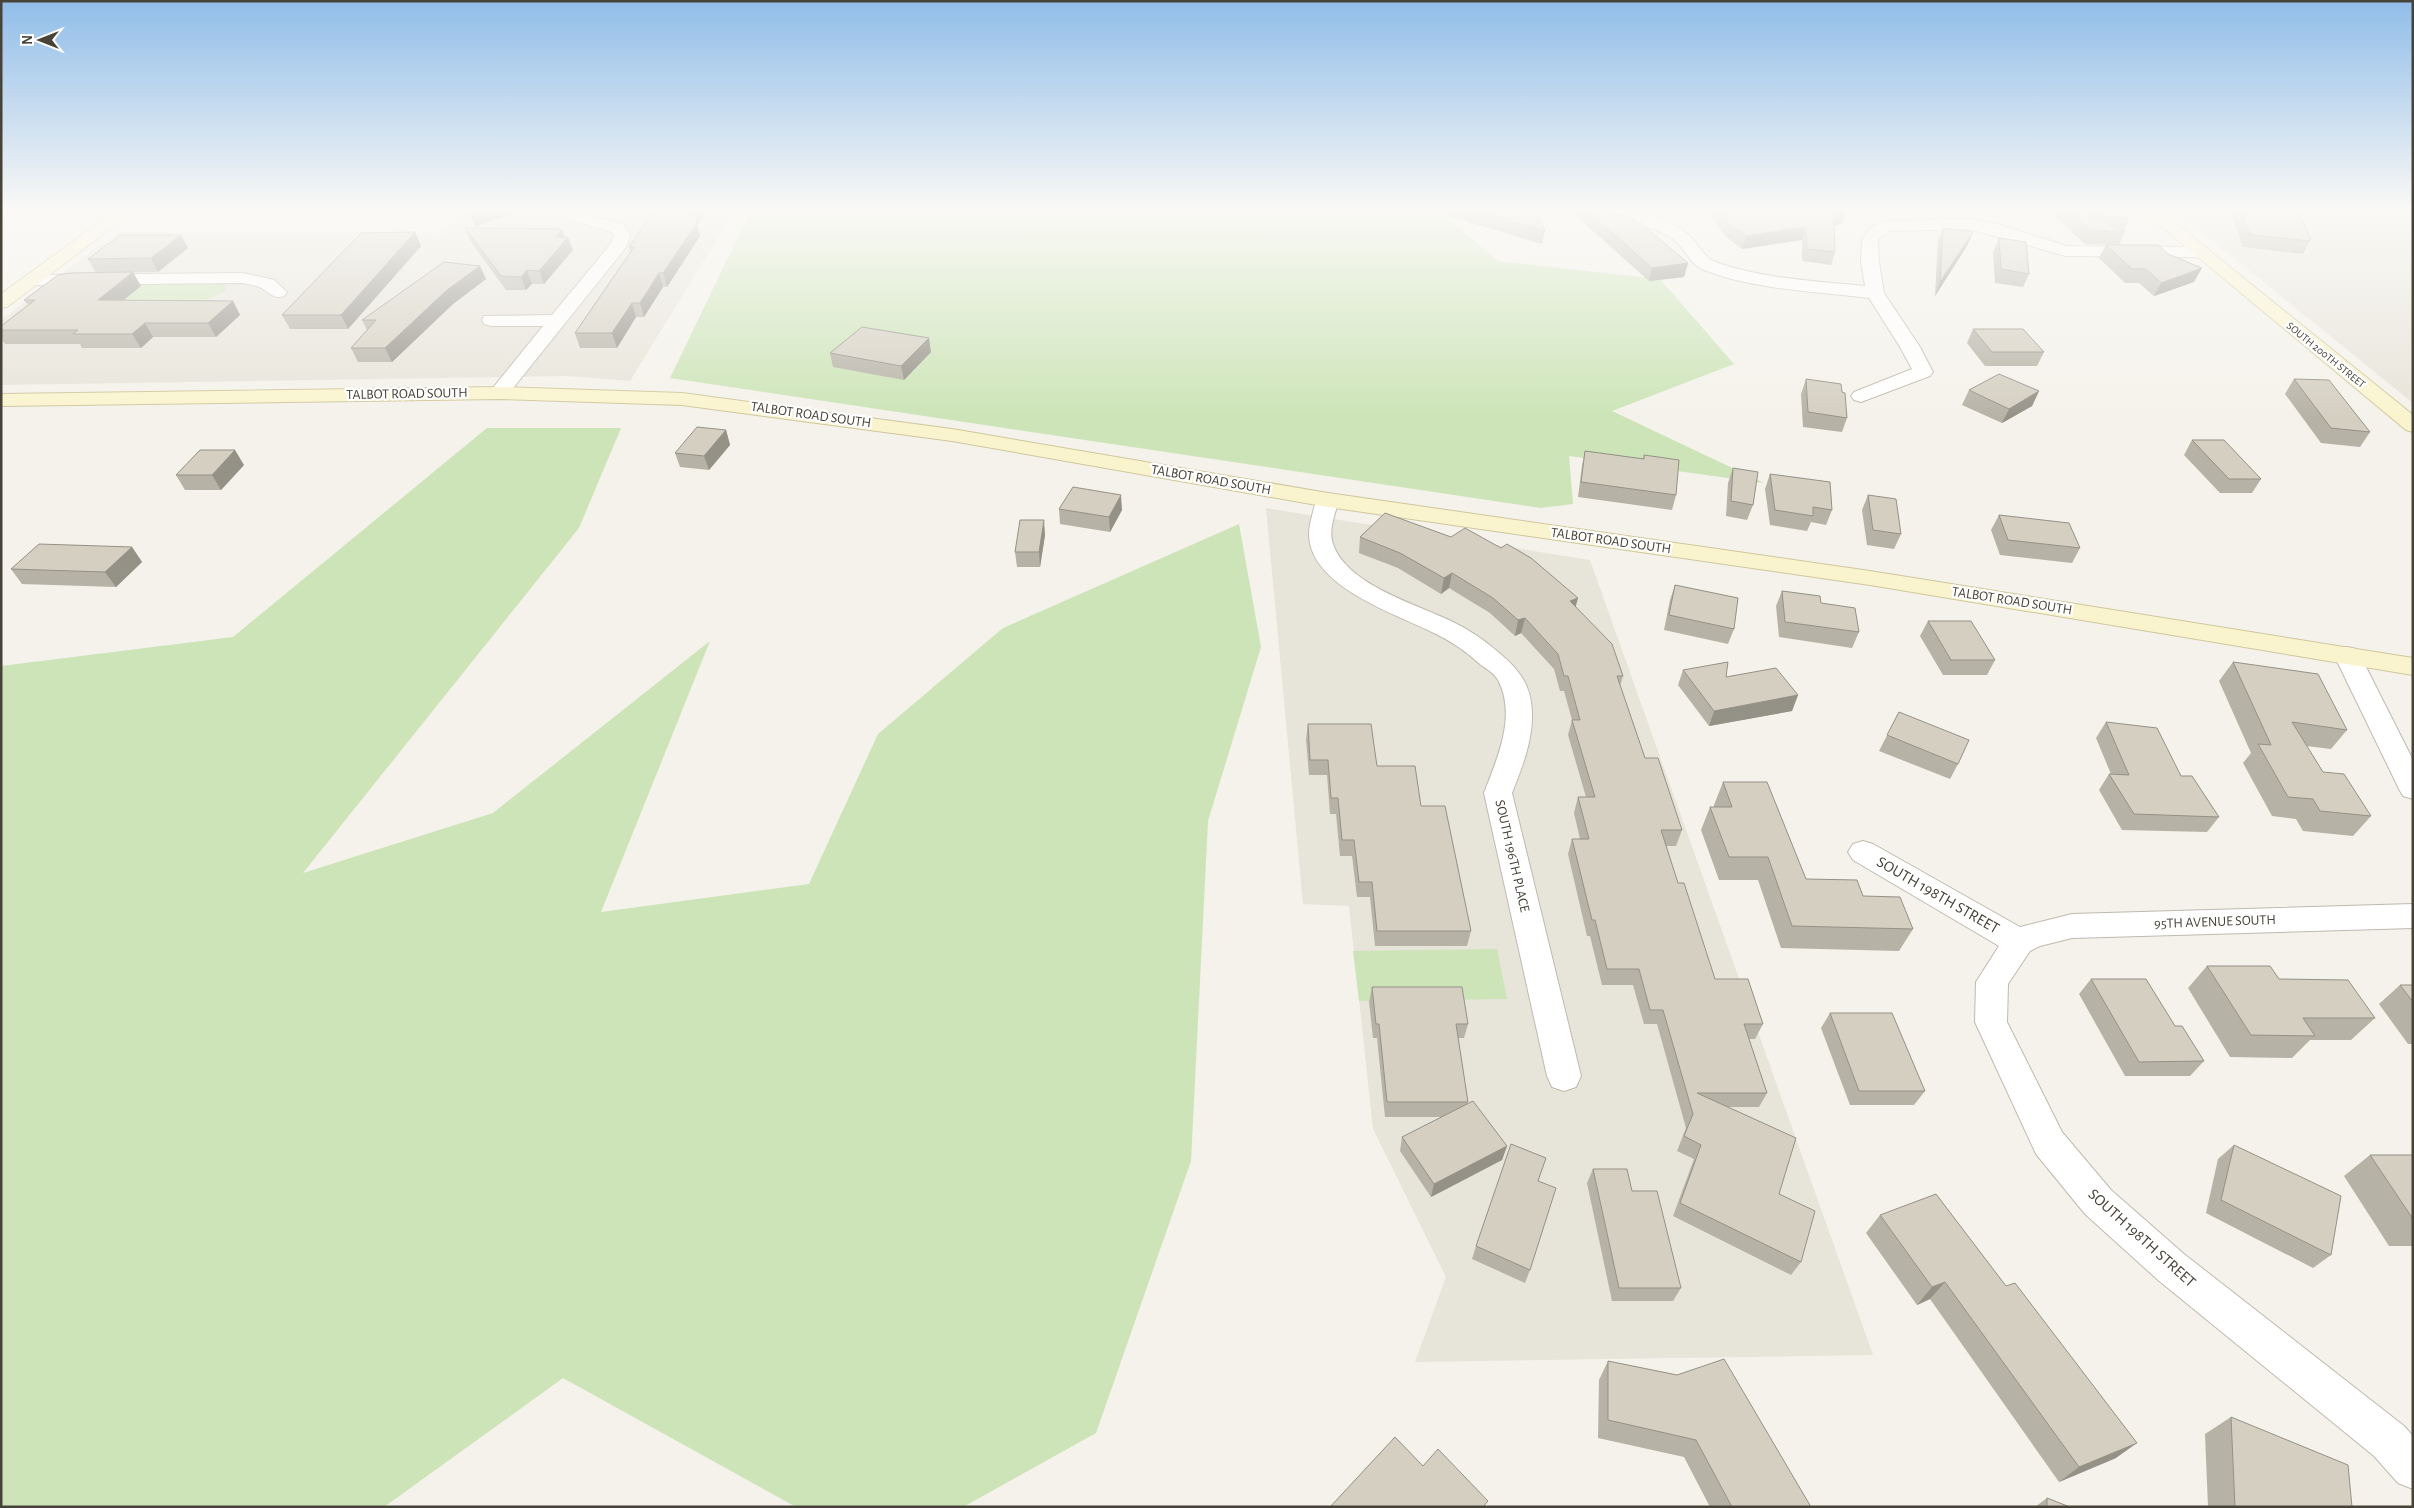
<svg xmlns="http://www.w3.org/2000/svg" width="2414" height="1508" font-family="'Alegreya Sans',sans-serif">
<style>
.residential{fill:#e7e4d9}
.green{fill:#cce4b7}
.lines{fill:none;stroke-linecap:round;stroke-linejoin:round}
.street-casing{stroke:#bfbaae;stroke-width:2}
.secondary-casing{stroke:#cfc79e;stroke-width:2}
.street{fill:#fff;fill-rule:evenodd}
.secondary{fill:#faf4ce;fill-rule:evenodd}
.wall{fill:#b6b2a6}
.shaded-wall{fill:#949187}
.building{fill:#d4cfc1;stroke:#949187}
.labels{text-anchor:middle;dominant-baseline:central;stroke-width:4.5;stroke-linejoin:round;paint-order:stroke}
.far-street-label{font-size:11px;fill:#474339;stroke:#fff}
.street-label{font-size:14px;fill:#474339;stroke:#fff}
.near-street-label{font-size:16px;fill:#474339;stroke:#fff}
</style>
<rect width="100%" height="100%" fill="#f4f2ea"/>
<g class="residential">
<polygon points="466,208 736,208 630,381 567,376 1,385 1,320 117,232 442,233"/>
<polygon points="2172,208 2413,208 2413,403"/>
<polygon points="1266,508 1590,560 1873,1355 1415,1362 1446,1277 1373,1129 1349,906 1303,904"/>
</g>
<g class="green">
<polygon points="752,208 1435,208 1498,261 1660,279 1734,364 1612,411 1764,483 1569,456 1573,504 1541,508 670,378"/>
<polygon points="217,283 224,284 227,290 184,311 111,311 143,284"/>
<polygon points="487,428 621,428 579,528 303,873 493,813 710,641 601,912 809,884 878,734 1003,628 1239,524 1261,647 1208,821 1191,1161 1096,1433 963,1507 796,1507 563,1378 384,1507 1,1507 1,666 233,637"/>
<polygon points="1497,949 1507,999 1359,1001 1353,951"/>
</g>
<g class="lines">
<defs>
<g id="street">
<path d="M 1571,208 C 1609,208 1657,209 1688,234 C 1699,244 1703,258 1718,263 C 1765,279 1816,281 1865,286 L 1861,262 L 1862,240 L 1871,227 L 1887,221 L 1969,219 L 2000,225 L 2067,246 L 2201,247 L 2207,248 L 2210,252 L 2207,256 L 2201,257 L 2066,256 L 1969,229 L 1890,231 L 1883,235 L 1878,240 L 1879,262 L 1884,293 L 1920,347 L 1933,372 L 1930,376 L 1861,402 L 1854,400 L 1851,396 L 1854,392 L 1912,369 L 1900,347 L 1869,298 C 1815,291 1755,290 1704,270 C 1689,264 1685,247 1672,238 C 1641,220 1607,220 1573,211 Z"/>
<polygon points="571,210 624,225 630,236 627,246 506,397 499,399 492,397 489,393 492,389 543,326 491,326 484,324 482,320 484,316 552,315 610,245 614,236 612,232 565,218 563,215 565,212"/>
<path d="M 243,273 L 274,280 L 287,292 L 284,296 C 274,299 271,294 263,289 C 257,285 249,285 243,283 L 33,285 L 27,284 L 24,280 L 27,276 L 33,275 Z"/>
<path d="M 1328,493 L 1336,495 L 1339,500 C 1335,514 1328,530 1333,544 C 1347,585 1416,604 1451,621 C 1468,629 1484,640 1498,652 C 1519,669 1531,685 1532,712 C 1533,740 1522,768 1512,793 L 1581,1076 L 1576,1087 L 1564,1091 L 1552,1087 L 1547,1076 L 1484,793 C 1497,759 1517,716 1498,680 C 1495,674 1487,669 1481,665 C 1467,652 1451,641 1434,633 C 1393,612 1294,582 1311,520 C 1313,511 1315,502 1320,495 Z"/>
<polygon points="2347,647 2356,649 2360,655 2413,760 2413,799 2403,796 2399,789 2334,655 2338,649"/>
<polygon points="1863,841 1873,844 2020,927 2072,914 2413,904 2413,928 2072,938 2040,946 2030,951 2008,984 2007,1022 2062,1132 2111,1190 2184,1254 2404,1426 2413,1436 2413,1489 2398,1483 2374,1456 2158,1280 2085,1214 2036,1154 1975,1022 1976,982 1999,946 1853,860 1848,852 1853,844"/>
</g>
<g id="secondary">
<polygon points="119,208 138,208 7,307 1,308 1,294"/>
<polygon points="2139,208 2157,208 2413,415 2413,432 2406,430"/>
<polygon points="499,387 682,393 952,429 1328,493 1870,571 2413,658 2413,675 1870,585 1328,507 952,441 682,405 499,399 1,406 1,394"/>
</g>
</defs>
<use href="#street" class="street-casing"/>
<use href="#secondary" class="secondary-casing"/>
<use href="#street" class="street"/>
<use href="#secondary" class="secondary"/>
</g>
<g class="wall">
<polygon points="1449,208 1535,208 1545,231 1542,244 1448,216"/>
<polygon points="1574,208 1599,208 1688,263 1684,277 1649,281 1573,213"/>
<polygon points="1707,208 1847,208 1842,223 1834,227 1835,252 1831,265 1802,261 1802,240 1742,249 1725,236"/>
<polygon points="2019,208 2116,208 2129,219 2123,231 2125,231 2119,245 2085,244 2049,210"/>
<polygon points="2229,208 2296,208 2311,239 2303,254 2243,247"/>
<polygon points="651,214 697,225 700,236 667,287 663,287 644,317 636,317 617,348 580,348 575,333 630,252 629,247"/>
<polygon points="465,228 565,237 573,250 544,284 532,284 526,290 506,290 470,241"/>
<polygon points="1943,228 1967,246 1935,296 1938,241"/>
<polygon points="415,232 421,246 348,329 290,329 282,315"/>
<polygon points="1999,238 2029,274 2023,287 1995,283 1993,252"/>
<polygon points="2106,245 2194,282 2154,296 2139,283 2125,283 2099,258"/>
<polygon points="188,248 158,272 96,273 88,259"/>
<polygon points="480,266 486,279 453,304 392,362 358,362 351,348 367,330 362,320"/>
<polygon points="141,286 123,300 233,301 240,315 216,337 153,337 141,348 82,348 80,344 5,344 1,338 1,326 28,305 24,300"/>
<polygon points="1973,329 2044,352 2037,366 1985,366 1967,343"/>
<polygon points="931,352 904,380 833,367 830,353"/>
<polygon points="1806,379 1842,392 1847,418 1842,432 1803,427 1801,394"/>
<polygon points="2294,379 2370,432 2360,447 2321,443 2285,394"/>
<polygon points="1969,390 2039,391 2032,406 2002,423 1962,405"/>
<polygon points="726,430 730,445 709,470 680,467 675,453"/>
<polygon points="2192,440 2261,479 2252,493 2220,493 2184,455"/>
<polygon points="1585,451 1643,459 1644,455 1676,495 1672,510 1578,497 1582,466"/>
<polygon points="244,465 221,490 185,490 176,475"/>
<polygon points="1733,468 1753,505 1747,520 1726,516 1728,483"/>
<polygon points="1770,474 1832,510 1826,525 1811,522 1807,531 1770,525 1765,489"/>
<polygon points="1868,495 1901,534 1894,549 1867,545 1862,510"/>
<polygon points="1059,509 1122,510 1110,532 1060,524"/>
<polygon points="1999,515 2080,548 2072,563 2000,555 1991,530"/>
<polygon points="1045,535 1040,567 1017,567 1015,552"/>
<polygon points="1360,537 1576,607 1623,676 1620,686 1645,758 1682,830 1676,846 1666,846 1678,883 1715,979 1763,1024 1755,1039 1749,1039 1767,1093 1759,1107 1729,1107 1779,1194 1801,1262 1791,1275 1673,1216 1694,1159 1677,1151 1686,1128 1657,1024 1644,1024 1633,985 1602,985 1590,936 1587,936 1568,854 1572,839 1580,839 1574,813 1578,797 1586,797 1568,735 1572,720 1564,691 1560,691 1554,669 1521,633 1515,636 1490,613 1449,588 1441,594 1398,568 1359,553"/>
<polygon points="132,547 142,562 116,587 22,584 11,569"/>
<polygon points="1675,585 1734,629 1728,644 1664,630 1670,600"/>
<polygon points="1782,591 1821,603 1859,632 1852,648 1779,637 1776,606"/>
<polygon points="1928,621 1995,660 1987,675 1943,675 1920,636"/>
<polygon points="2233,662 2347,730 2331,749 2306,746 2323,772 2371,816 2353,836 2303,831 2296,819 2272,816 2243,763 2251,753 2219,681"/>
<polygon points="1683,670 1798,695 1792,711 1709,726 1678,685"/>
<polygon points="1899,712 1958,764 1950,779 1879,751"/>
<polygon points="2106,722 2181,776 2219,817 2207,832 2122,830 2099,790 2109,774 2111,774 2096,738"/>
<polygon points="1308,724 1377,766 1421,806 1471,931 1467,946 1375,946 1370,897 1357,897 1352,856 1340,856 1336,814 1330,814 1327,775 1309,775 1306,739"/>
<polygon points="1723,782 1806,879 1863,896 1913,929 1899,951 1781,948 1758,880 1719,880 1701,830 1710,807 1714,807 1714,805"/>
<polygon points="2207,966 2279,979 2375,1018 2351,1040 2310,1040 2292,1058 2230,1057 2188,988"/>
<polygon points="2091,979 2175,1026 2204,1061 2190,1076 2125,1076 2079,994"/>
<polygon points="2400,985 2413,985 2413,1044 2408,1044 2379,1004"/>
<polygon points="1372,987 1468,1024 1464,1038 1458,1038 1468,1102 1467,1104 1507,1146 1502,1160 1431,1197 1400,1151 1402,1137 1442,1117 1385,1117 1377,1038 1373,1038 1369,1002"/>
<polygon points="1830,1013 1925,1091 1914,1105 1850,1105 1821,1028"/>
<polygon points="2234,1145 2331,1255 2313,1268 2206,1213 2218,1159"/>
<polygon points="2370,1155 2413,1155 2413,1246 2389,1246 2344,1176"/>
<polygon points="1593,1169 1632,1191 1681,1288 1673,1301 1612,1301 1587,1183"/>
<polygon points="1538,1181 1530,1270 1525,1283 1472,1259 1476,1246"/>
<polygon points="1880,1215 2006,1286 2116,1458 2059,1482 1930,1299 1917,1305 1866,1233"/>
<polygon points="1608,1361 1677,1375 1811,1507 1710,1507 1684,1457 1598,1438 1599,1380"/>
<polygon points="2231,1417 2352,1507 2208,1507 2205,1434"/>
<polygon points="2047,1498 2070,1507 2035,1507"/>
</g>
<g class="shaded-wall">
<polygon points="488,208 524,208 475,227 470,215"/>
<polygon points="697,208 710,208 697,225 700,236 667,287 663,273 694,212"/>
<polygon points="1846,210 1842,223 1830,229 1834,217"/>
<polygon points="1806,227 1802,240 1742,249 1746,236"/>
<polygon points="562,229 566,240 568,237 573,250 544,284 539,271 556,237"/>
<polygon points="415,232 421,246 348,329 341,315"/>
<polygon points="1973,232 1967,246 1935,296 1940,282"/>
<polygon points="181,235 188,248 158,272 151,258"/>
<polygon points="1688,263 1684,277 1649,281 1652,268"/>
<polygon points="480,266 486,279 453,304 392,362 385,348 447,290"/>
<polygon points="2202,268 2194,282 2154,296 2161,283"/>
<polygon points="527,270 532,284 526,290 521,277"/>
<polygon points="133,272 141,286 107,314 98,300"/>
<polygon points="659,273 663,287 644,317 640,303"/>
<polygon points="233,301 240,315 216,337 208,323"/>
<polygon points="632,303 636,317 617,348 612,333"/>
<polygon points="145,323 153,337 141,348 132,334"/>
<polygon points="929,338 931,352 904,380 901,366"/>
<polygon points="2039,391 2032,406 2002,423 2009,409"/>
<polygon points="726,430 730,445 709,470 704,456"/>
<polygon points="235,450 244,465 221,490 212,475"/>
<polygon points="1121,495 1122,510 1110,532 1109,517"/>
<polygon points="1044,520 1045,535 1040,567 1039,552"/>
<polygon points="132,547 142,562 116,587 105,572"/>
<polygon points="1452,573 1449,588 1441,594 1444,578"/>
<polygon points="1578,598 1574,613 1570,601"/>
<polygon points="1525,618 1521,633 1515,636 1518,620"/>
<polygon points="1798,695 1792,711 1709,726 1714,711"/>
<polygon points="1507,1146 1502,1160 1431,1197 1434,1184"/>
<polygon points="1945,1282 1930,1299 1917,1305 1932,1287"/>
<polygon points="2137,1443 2116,1458 2059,1482 2079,1467"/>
</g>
<g class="building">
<polygon points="476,208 488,208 470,215"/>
<polygon points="650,208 697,208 694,212 697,223 663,273 659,273 640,303 632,303 612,333 575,333 634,247 629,247 651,214"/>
<polygon points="1467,208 1535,208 1545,231"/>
<polygon points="1584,208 1599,208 1638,221 1688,263 1652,268"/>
<polygon points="1719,208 1847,208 1846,210 1834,217 1835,252 1807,249 1806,227 1746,236 1729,224"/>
<polygon points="2066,208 2116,208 2129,219 2092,215 2091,217 2125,231 2091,231"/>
<polygon points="2240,208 2296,208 2311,239 2309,239 2310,241 2250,235"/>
<polygon points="465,228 562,229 556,237 568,237 539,271 527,270 521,277 501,276"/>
<polygon points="1943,228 1973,232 1940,282"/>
<polygon points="415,232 341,315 282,315 361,233"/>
<polygon points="120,235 181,235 151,258 88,259"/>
<polygon points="1999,238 2026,242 2029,274 2001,269"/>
<polygon points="2106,245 2158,245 2168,254 2202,268 2161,283 2146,269 2132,269"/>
<polygon points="444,262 480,266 447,290 385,348 351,348 376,320 362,320"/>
<polygon points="133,272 98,300 233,301 208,323 145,323 132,334 73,334 78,330 1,330 1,326 35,300 24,300 58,275 69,273"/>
<polygon points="862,327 929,338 901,366 830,353"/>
<polygon points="1973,329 2023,329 2044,352 1992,352"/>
<polygon points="1999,374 2039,391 2009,409 1969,390"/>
<polygon points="1806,379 1841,384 1842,392 1845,393 1847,418 1808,412"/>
<polygon points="2294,379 2329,380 2370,432 2331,428"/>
<polygon points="697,427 726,430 704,456 675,453"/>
<polygon points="2192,440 2224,440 2261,479 2229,479"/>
<polygon points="200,450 235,450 212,475 176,475"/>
<polygon points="1585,451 1644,459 1644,455 1679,460 1676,495 1581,482"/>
<polygon points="1733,468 1758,472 1753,505 1731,501"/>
<polygon points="1770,474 1830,482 1832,510 1813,507 1813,516 1775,510"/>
<polygon points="1073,487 1121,495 1109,517 1059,509"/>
<polygon points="1868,495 1896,499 1901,534 1873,530"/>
<polygon points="1385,513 1451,537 1465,528 1501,548 1507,544 1531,558 1578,598 1570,601 1612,644 1623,676 1617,676 1645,758 1658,758 1682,830 1661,830 1678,883 1684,883 1715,979 1748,979 1763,1024 1744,1024 1767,1093 1697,1093 1796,1138 1779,1194 1815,1211 1801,1262 1680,1203 1701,1145 1684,1136 1693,1114 1663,1010 1650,1010 1639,969 1607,969 1595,920 1592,920 1572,839 1589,839 1578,797 1595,797 1572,720 1580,720 1568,676 1564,676 1558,654 1525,618 1518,620 1493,598 1452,573 1444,578 1400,553 1360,537"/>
<polygon points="1999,515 2069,523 2080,548 2008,540"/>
<polygon points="1020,520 1044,520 1039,552 1015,552"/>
<polygon points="39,544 132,547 105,572 11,569"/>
<polygon points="1675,585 1738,598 1734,629 1669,615"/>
<polygon points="1782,591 1820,596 1821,603 1855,608 1859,632 1785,622"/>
<polygon points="1928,621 1971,621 1995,660 1951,660"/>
<polygon points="1728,662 1726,677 1776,668 1798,695 1714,711 1683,670"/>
<polygon points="2233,662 2318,674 2347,730 2292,722 2323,772 2344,774 2371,816 2320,811 2313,799 2288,797 2258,744 2271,745"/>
<polygon points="1899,712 1969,740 1958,764 1887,735"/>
<polygon points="2106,722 2157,728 2181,776 2192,776 2219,817 2134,814 2109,774 2129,775"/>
<polygon points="1308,724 1371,724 1377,766 1415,766 1421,806 1445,806 1471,931 1377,931 1372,882 1359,882 1354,840 1342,840 1338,798 1331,798 1328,760 1310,760"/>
<polygon points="1723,782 1767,782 1806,879 1857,880 1863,896 1900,897 1913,929 1792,926 1768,857 1729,857 1710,807 1732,807"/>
<polygon points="2207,966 2270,966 2279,979 2348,980 2375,1018 2303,1018 2315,1036 2251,1035"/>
<polygon points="2091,979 2146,979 2175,1026 2182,1026 2204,1061 2139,1062"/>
<polygon points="2400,985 2413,985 2413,1002"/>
<polygon points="1372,987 1462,987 1468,1024 1456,1024 1468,1102 1387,1102 1379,1024 1376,1024"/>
<polygon points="1830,1013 1892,1013 1925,1091 1859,1091"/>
<polygon points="1473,1101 1507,1146 1434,1184 1402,1137"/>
<polygon points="1511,1144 1546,1158 1538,1181 1556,1188 1530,1270 1476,1246"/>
<polygon points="2234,1145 2341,1196 2331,1255 2221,1200"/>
<polygon points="2370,1155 2413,1155 2413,1219"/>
<polygon points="1593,1169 1627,1169 1632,1191 1657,1191 1681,1288 1619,1288"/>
<polygon points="1936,1194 2006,1286 2015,1283 2137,1443 2079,1467 1945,1282 1932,1287 1880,1215"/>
<polygon points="1724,1359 1811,1507 1732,1507 1696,1440 1608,1420 1608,1361 1677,1375"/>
<polygon points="2231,1417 2348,1465 2352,1507 2235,1507"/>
<polygon points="1395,1437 1423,1466 1438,1449 1488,1501 1483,1507 1330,1507"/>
<polygon points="2047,1498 2070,1507 2047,1507"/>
</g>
<linearGradient id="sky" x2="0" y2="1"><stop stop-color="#90bde9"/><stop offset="0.5" stop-color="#faf9f6"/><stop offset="1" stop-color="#faf9f6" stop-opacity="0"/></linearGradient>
<rect width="2414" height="419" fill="url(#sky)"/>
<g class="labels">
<g class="far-street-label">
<text transform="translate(2326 355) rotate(39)">SOUTH 200TH STREET</text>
</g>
<g class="street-label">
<text transform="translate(407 394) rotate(-1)">TALBOT ROAD SOUTH</text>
<text transform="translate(811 415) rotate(8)">TALBOT ROAD SOUTH</text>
<text transform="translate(1211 480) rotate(10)">TALBOT ROAD SOUTH</text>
<text transform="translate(1611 541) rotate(8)">TALBOT ROAD SOUTH</text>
<text transform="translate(2012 601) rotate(9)">TALBOT ROAD SOUTH</text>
<text transform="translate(1512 856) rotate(77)">SOUTH 196TH PLACE</text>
<text transform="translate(2215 922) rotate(-2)">95TH AVENUE SOUTH</text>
</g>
<g class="near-street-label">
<text transform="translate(1938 895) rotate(30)">SOUTH 198TH STREET</text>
<text transform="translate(2142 1238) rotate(42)">SOUTH 198TH STREET</text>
</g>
</g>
<rect width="2414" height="1508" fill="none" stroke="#474339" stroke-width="5"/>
<g transform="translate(40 40) rotate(270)" stroke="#ffffff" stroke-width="4" paint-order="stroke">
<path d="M0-4L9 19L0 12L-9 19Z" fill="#474339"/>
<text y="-8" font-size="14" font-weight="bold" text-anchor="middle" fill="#474339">N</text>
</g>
</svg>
